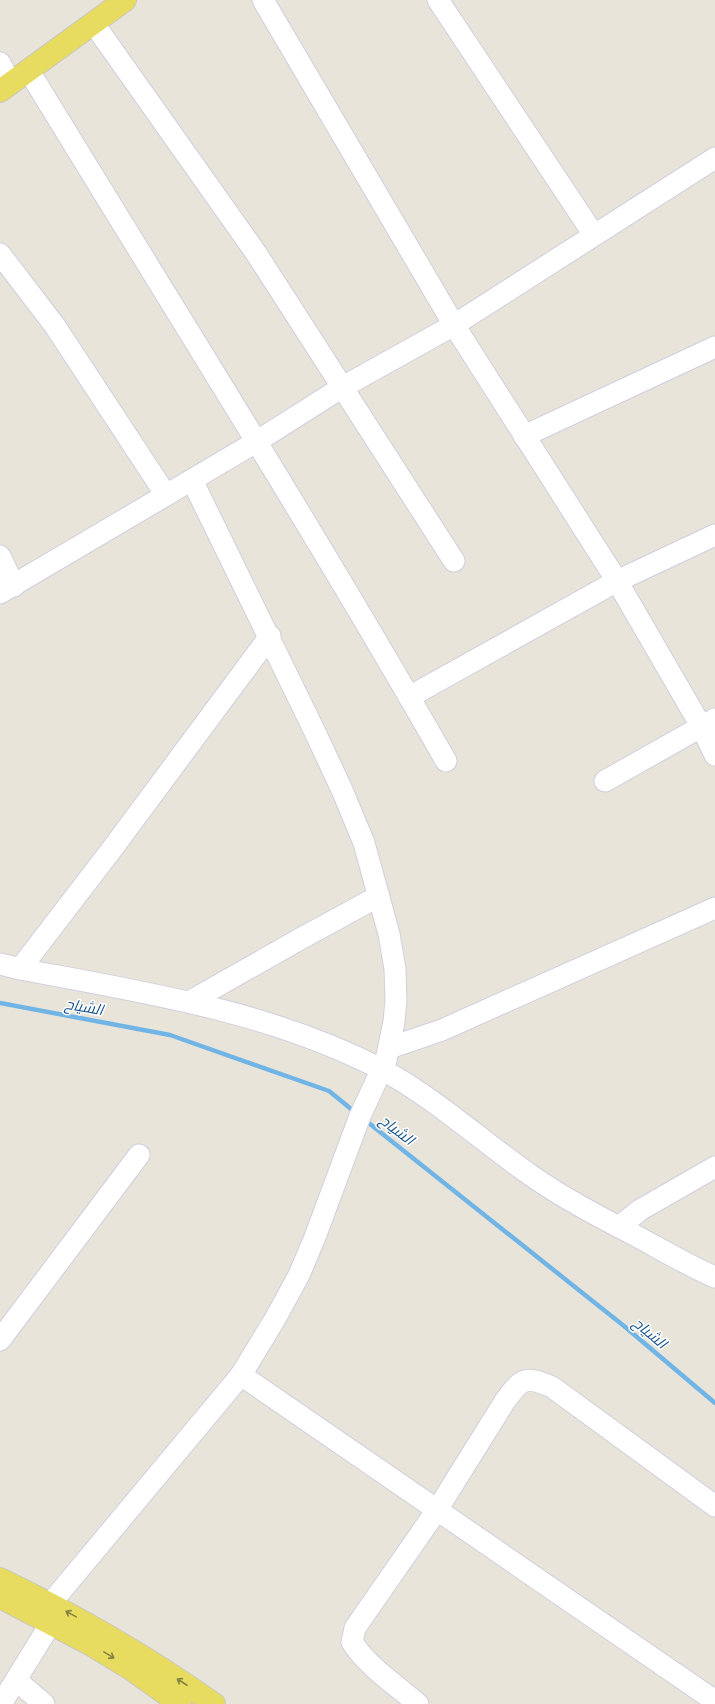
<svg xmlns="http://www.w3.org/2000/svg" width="715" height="1704" font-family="'DejaVu Sans',Cairo,sans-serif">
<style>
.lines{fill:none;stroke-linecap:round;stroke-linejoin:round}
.stream{stroke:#70b5e6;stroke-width:4.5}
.minor-casing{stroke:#cecfdf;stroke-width:23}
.major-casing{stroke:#c7c7c7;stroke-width:24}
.minor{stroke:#fff;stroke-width:21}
.major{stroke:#e7dc5f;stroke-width:22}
.oneway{stroke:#878243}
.labels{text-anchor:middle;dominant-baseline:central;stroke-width:3;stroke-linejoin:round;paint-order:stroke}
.water-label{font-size:15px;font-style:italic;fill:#15518c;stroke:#fff}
</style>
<rect width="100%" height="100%" fill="#e9e4d9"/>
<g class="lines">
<g class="stream">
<polyline points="0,1003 170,1035 329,1091 356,1113"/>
<polyline points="365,1120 624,1326 715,1403"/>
</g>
<defs>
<g id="minor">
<polyline points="263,0 454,325 617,581 701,726 715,755"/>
<polyline points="438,0 594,235"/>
<polyline points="94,24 256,253 454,561"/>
<polyline points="0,63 10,83"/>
<path d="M 29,71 C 169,301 313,528 446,761"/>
<polyline points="0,254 55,326 166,495"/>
<polyline points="524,436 715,347"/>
<polyline points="0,556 14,586"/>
<polyline points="0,593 256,442 341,388 454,325 715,158"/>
<polyline points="409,697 617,581 715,535"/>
<polyline points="605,781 715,719"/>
<path d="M 0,964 L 20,969 C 142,992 269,1011 381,1069 C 435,1098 479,1139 529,1174 C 557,1194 588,1211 619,1227 C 651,1243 682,1263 715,1277"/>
<polyline points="20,969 112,849 270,636"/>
<polyline points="189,1002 300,939 379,896"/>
<polyline points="389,1048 442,1030 715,908"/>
<polyline points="619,1227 640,1210 715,1167"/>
<polyline points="0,1340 139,1155"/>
<polyline points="241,1375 715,1701"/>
<polyline points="51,1603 241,1375 275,1319 299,1275 315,1237 360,1116 386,1060 394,1022 396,1000 395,969 389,934 364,843 342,790 314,730 192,480"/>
<polyline points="17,1681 44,1704"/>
<polyline points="1,1704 51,1623"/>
<path d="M 418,1704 C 397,1686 366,1665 352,1642 L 355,1628 L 437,1510 L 505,1401 C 521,1379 525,1375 552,1387 L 715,1506"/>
</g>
<g id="major">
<polyline points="0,91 125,0"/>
<path d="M 0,1579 C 75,1615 146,1656 214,1704"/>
<polyline points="0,1597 90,1644 131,1669 180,1704"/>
</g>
</defs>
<use href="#minor" class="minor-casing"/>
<use href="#major" class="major-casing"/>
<use href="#minor" class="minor"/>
<use href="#major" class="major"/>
</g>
<defs><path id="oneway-shaft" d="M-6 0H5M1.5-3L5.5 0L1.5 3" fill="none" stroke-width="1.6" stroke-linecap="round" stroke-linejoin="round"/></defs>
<g class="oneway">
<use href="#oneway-shaft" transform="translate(71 1614) rotate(-151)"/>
<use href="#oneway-shaft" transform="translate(109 1655) rotate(31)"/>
<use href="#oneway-shaft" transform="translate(182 1682) rotate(-147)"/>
</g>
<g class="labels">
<g class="water-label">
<text transform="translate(84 1007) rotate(10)">الشياح</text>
<text transform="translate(397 1130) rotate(38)">الشياح</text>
<text transform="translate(650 1333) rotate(40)">الشياح</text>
</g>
</g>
</svg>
